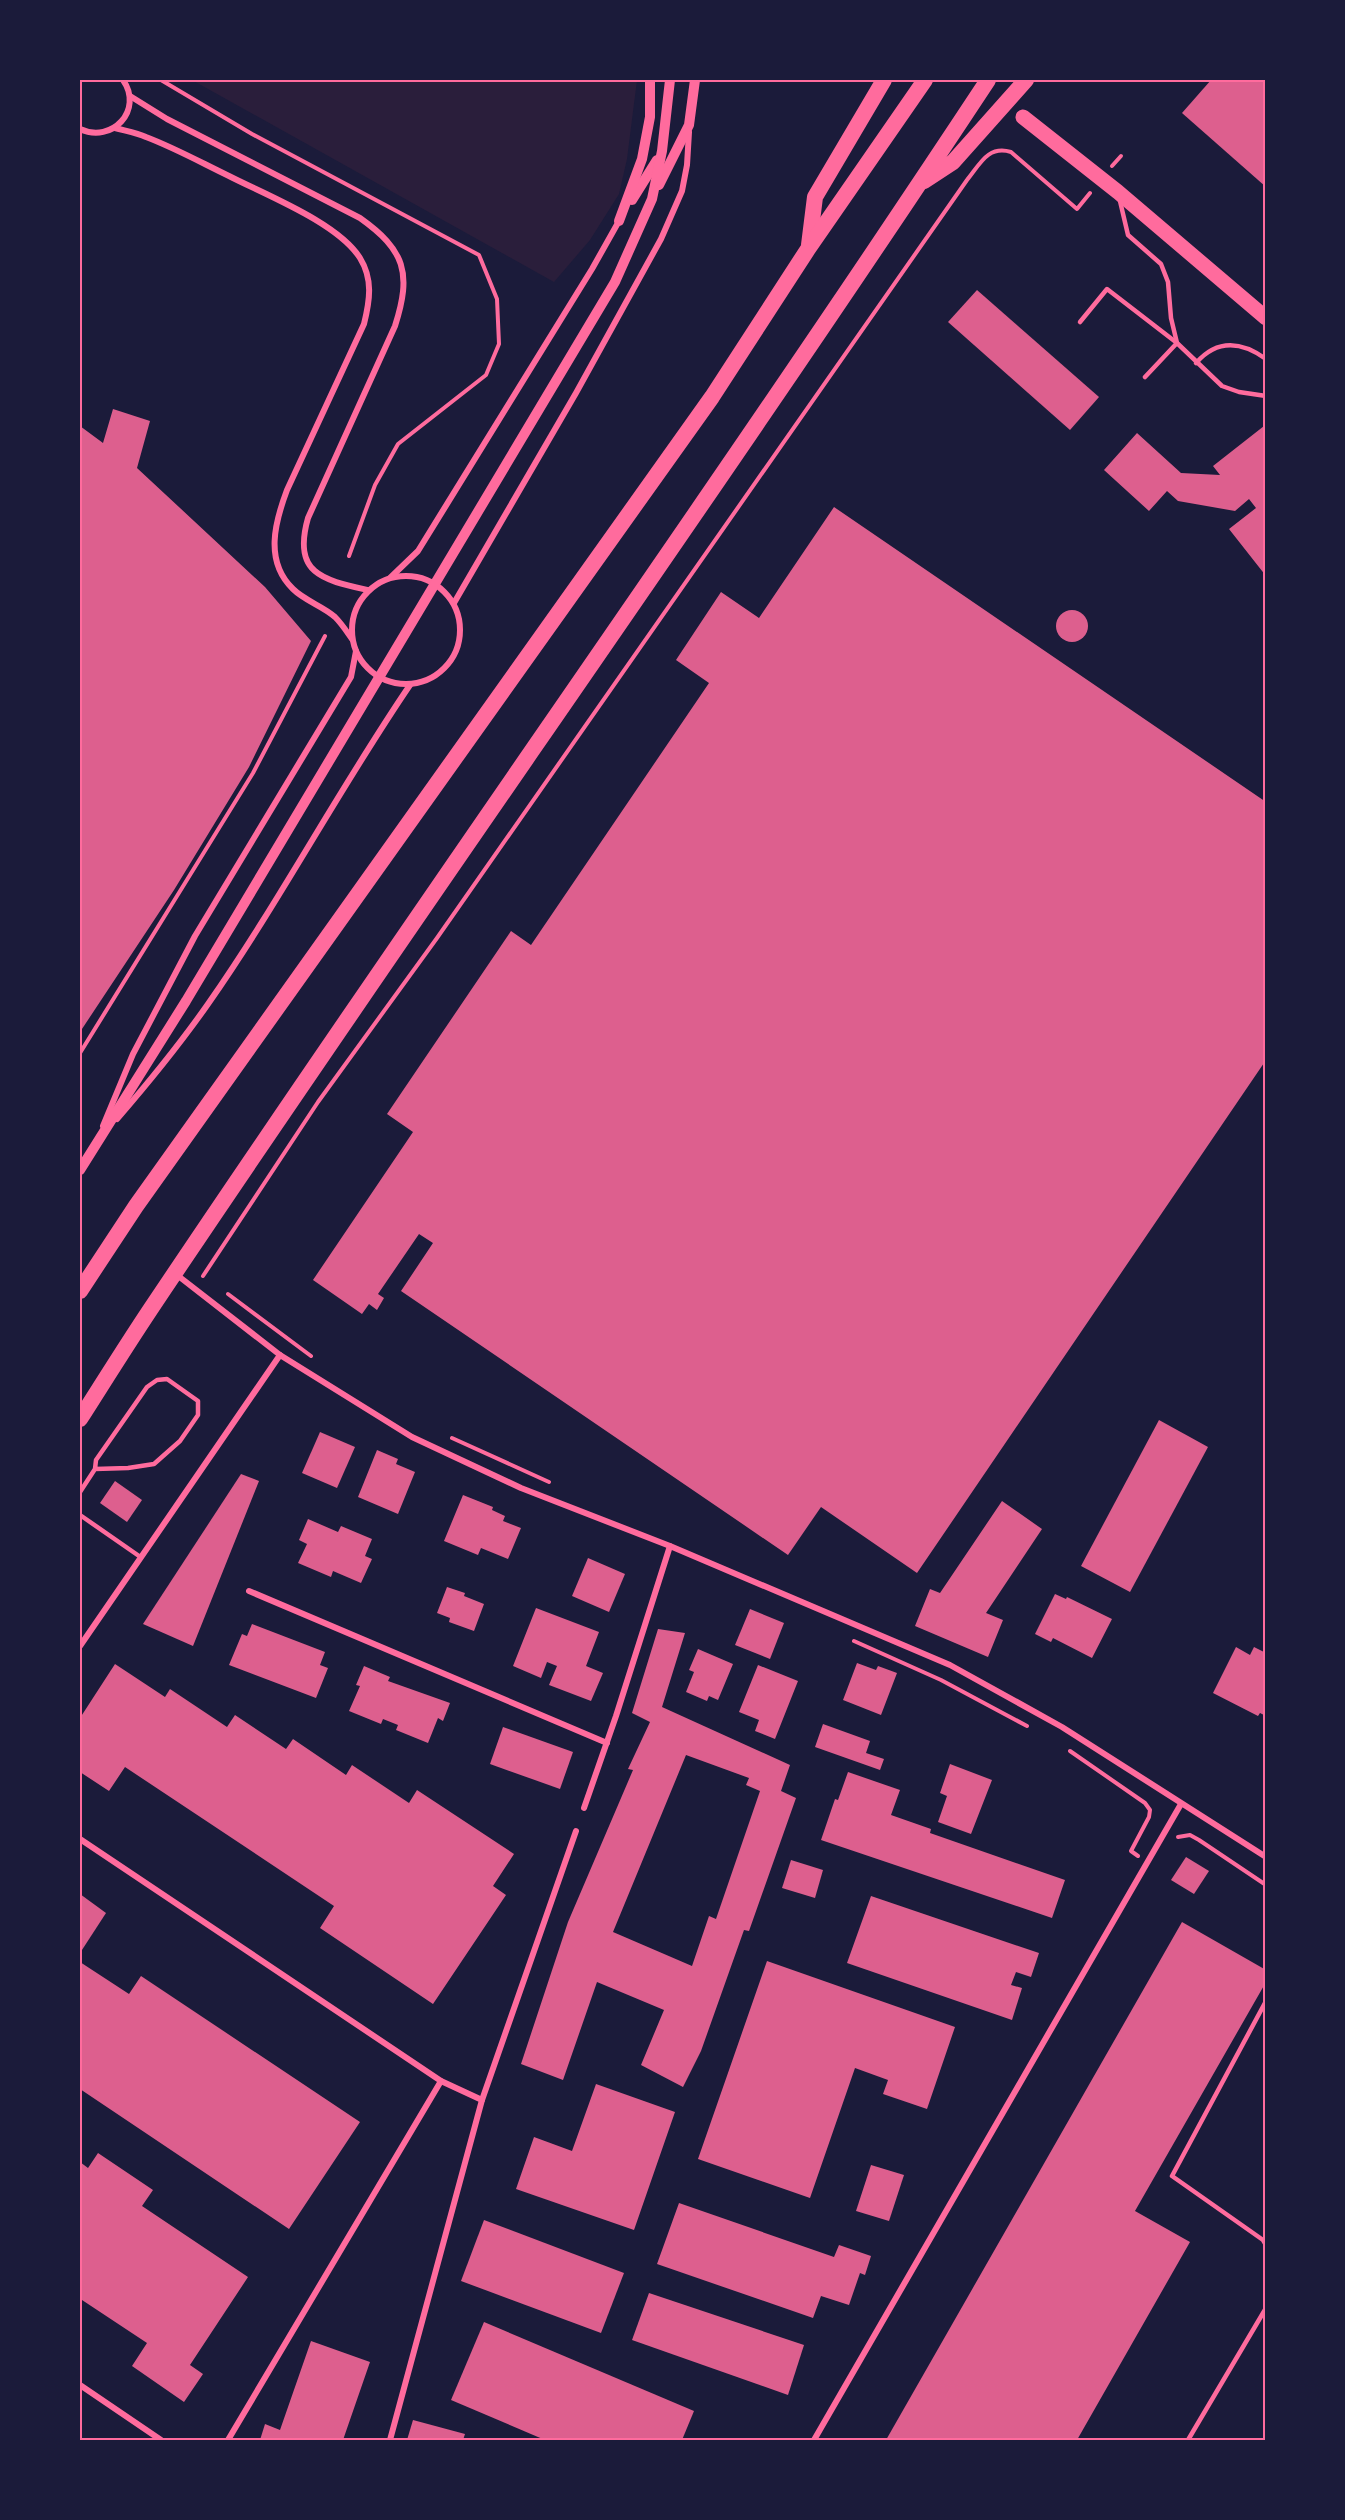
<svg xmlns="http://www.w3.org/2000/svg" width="1345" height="2520" font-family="Lato,sans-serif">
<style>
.green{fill:#2a1e3b}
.building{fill:#dd5f8e;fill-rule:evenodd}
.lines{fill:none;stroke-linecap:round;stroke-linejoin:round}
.path{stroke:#ff6b9d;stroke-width:4}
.service{stroke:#ff6b9d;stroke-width:4.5}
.minor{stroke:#ff6b9d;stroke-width:6}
.tertiary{stroke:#ff6b9d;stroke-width:10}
.primary{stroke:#ff6b9d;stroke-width:15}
.trunk{stroke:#ff6b9d;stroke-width:16}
.neatline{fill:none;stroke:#ff6b9d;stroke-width:2}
</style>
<rect width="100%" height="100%" fill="#1b1b3a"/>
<polygon class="green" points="192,80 637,80 627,159 619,194 590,240 554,282"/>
<g class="building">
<polygon points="1211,80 1266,80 1266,187 1182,113"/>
<polygon points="977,290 1099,397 1070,430 948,322"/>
<polygon points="113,409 150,421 137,468 265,587 311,641 249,767 174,890 80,1032 80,426 103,443"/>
<polygon points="1264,426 1266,429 1266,576 1229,529 1256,508 1249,499 1235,511 1178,501 1167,491 1149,511 1104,470 1137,433 1181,473 1220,475 1213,466"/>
<polygon points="834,507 1266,802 1266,1060 917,1573 821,1507 788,1555 401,1291 433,1243 419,1234 378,1294 384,1298 377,1310 369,1304 362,1314 313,1280 413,1132 387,1114 511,931 531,945 709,683 676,660 721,592 759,618"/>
<circle cx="1072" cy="626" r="16"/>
<polygon points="1159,1420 1208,1447 1130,1592 1081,1566"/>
<polygon points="320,1432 355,1447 337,1488 302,1473"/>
<polygon points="377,1450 398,1459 396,1464 415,1472 398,1514 358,1497"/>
<polygon points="241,1474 259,1481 193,1646 143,1624"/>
<polygon points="115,1481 142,1500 127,1522 100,1503"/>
<polygon points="463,1495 493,1507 492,1510 505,1516 503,1521 521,1528 508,1559 481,1548 478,1555 444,1541"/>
<polygon points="1002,1501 1042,1529 986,1613 1003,1620 988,1657 915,1626 930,1589 940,1593"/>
<polygon points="308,1519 338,1532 341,1526 372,1539 365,1556 372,1559 361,1583 333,1571 331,1577 298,1563 307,1544 299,1540"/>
<polygon points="588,1558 625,1574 609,1612 572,1596"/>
<polygon points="447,1587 465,1593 464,1596 484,1604 474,1631 449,1622 450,1618 437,1613"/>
<polygon points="1055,1594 1066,1599 1067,1597 1112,1619 1092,1658 1053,1638 1051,1642 1035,1634"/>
<polygon points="536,1608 599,1632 586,1666 603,1673 591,1701 549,1685 557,1666 547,1662 541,1678 513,1666"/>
<polygon points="750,1609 784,1623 770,1659 735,1645"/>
<polygon points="252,1624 325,1652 320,1665 328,1668 316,1698 229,1665 242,1634 247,1636"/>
<path d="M 658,1629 L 685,1633 L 662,1707 L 790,1765 L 781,1791 L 796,1798 L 749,1931 L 744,1930 L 701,2051 L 683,2087 L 641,2065 L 664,2010 L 597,1982 L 563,2080 L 521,2064 L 568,1922 L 633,1770 L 628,1769 L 650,1722 L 632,1713 ZM 686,1755 L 749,1778 L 746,1785 L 760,1791 L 716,1919 L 709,1916 L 692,1966 L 613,1932 Z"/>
<polygon points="1236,1647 1250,1655 1254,1647 1266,1653 1266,1716 1260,1713 1258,1716 1213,1693"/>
<polygon points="698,1649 733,1664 718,1700 709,1696 707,1701 686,1692 694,1672 689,1670"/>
<polygon points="857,1663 876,1670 878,1666 897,1673 881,1715 843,1700"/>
<polygon points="115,1664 165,1697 170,1689 227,1727 235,1715 286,1749 293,1739 346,1775 352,1765 409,1803 417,1790 514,1854 493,1886 506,1895 433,2004 320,1928 334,1906 125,1767 109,1791 80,1772 80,1718"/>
<polygon points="758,1665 798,1681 775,1739 755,1731 759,1720 739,1712"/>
<polygon points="364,1666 390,1677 388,1681 450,1703 443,1721 438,1718 428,1743 396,1730 398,1725 383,1719 381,1724 349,1711 360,1686 356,1685"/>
<polygon points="823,1724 870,1741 866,1753 884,1759 880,1770 815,1747"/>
<polygon points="503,1727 573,1752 560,1789 490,1764"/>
<polygon points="950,1764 992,1780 971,1834 938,1822 947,1796 940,1793"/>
<polygon points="848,1772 900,1790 891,1815 931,1829 930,1833 1065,1880 1052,1918 821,1840 835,1799 838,1800"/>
<polygon points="1186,1857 1209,1871 1194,1894 1171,1880"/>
<polygon points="791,1860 823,1870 815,1898 782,1888"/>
<polygon points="80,1894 106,1913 80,1953"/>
<polygon points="871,1896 1039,1953 1031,1977 1016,1972 1011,1985 1022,1988 1012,2020 847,1963"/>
<polygon points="1182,1922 1266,1970 1266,1982 1135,2211 1190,2242 1077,2440 886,2440"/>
<polygon points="767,1961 955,2027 927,2109 883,2094 888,2080 855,2068 810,2198 698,2159"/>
<polygon points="80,1962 129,1994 141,1976 360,2122 289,2229 80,2089"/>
<polygon points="596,2084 675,2112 634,2230 516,2189 534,2137 572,2151"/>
<polygon points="98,2153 153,2190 142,2206 248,2277 190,2365 203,2374 184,2402 132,2366 147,2343 82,2300 80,2303 80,2162 88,2168"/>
<polygon points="871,2165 904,2175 889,2221 856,2211"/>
<polygon points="679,2203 834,2257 839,2245 871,2256 865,2275 860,2273 849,2305 821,2296 813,2318 657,2264"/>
<polygon points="484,2220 624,2273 601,2333 461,2281"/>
<polygon points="649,2293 804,2345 788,2395 632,2340"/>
<polygon points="484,2322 694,2411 682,2440 545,2440 451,2400"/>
<polygon points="311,2341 370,2362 343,2440 260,2440 265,2424 280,2430"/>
<polygon points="413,2420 465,2434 463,2440 407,2440"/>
</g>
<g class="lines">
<g class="path">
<polyline points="161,80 252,134 479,255 497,299 499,344 486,375 398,444 375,485 349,556"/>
<polyline points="1112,166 1121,156"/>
<polyline points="80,1053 253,773 325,636"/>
<path d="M 203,1276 L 318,1102 L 437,938 L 967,180 C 980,164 988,145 1011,152 L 1077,209 L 1090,193"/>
<polyline points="228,1294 311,1356"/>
<polyline points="452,1438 549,1482"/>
<polyline points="854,1641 941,1680 1027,1726"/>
<polyline points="1070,1751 1145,1803 1150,1810 1149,1817 1131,1851 1138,1856"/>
<polyline points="1178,1837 1190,1835 1199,1840 1266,1885"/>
</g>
<g class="service">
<polyline points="1120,201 1128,235 1161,264 1168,282 1171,318 1177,343 1145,377"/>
<polyline points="1080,322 1107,289 1177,343 1222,386 1239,392 1266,396"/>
<path d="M 1196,363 C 1217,339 1241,341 1266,359"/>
<polyline points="80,1492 95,1469 96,1460 147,1387 157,1380 167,1379 198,1401 198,1415 180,1441 154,1464 128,1468 95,1469"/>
<polyline points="80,1515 139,1556"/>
<polyline points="1266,2001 1172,2176 1263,2240 1266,2245"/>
<polyline points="1188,2440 1266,2308"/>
</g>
<g class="minor">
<path d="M 130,96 L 167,119 L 360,218 C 405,250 412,273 395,326 L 308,518 C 292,574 323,580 368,590"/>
<path d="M 115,128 C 126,131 137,133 146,137 C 175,148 202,163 229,176 C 266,195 338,223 360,258 C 373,279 370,300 364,324 L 287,490 C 275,522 264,561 293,589 C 305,601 323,606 335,617 C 342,624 347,632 352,639"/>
<path d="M 80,129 C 112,144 144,110 123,80"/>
<circle cx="406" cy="630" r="54"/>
<polyline points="391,577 418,551 592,269 619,221"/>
<polyline points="454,603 576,393 661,239 682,191 687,165 689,132"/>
<path d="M 117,1119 C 149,1082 180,1044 208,1004 C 280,901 339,789 410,685"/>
<polyline points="103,1126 133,1054 195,936 351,677 356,651"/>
<polyline points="177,1275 280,1355 412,1437 521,1488 670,1546 950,1665 1062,1727 1266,1857"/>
<polyline points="249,1591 607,1743"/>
<polyline points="80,1646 280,1355"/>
<polyline points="584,1808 616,1716 670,1546"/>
<polyline points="80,1839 441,2081 482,2100"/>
<polyline points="80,2385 161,2440"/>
<polyline points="228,2440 441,2081"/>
<polyline points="390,2440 482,2100 576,1831"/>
<polyline points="814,2440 1181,1804"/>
</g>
<g class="tertiary">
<polyline points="659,185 689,125 695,80"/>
<polyline points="632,200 657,160"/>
<polyline points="619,221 642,159 650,117 650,80"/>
<polyline points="80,1170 186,1001 615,282 652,199 662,151 670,80"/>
</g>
<polyline class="primary" points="1023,117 1118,192 1266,318"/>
<g class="trunk">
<polyline points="924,181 953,162 1026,80"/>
<polyline points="809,245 815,197 884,80"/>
<polyline points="80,1291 136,1206 712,397 808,249 925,80"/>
<path d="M 80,1419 C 103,1383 126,1346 150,1310 C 426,897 715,494 988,80"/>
</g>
</g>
<rect width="1345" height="2520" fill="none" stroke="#1b1b3a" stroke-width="162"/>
<rect x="81" y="81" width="1183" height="2358" class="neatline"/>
</svg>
